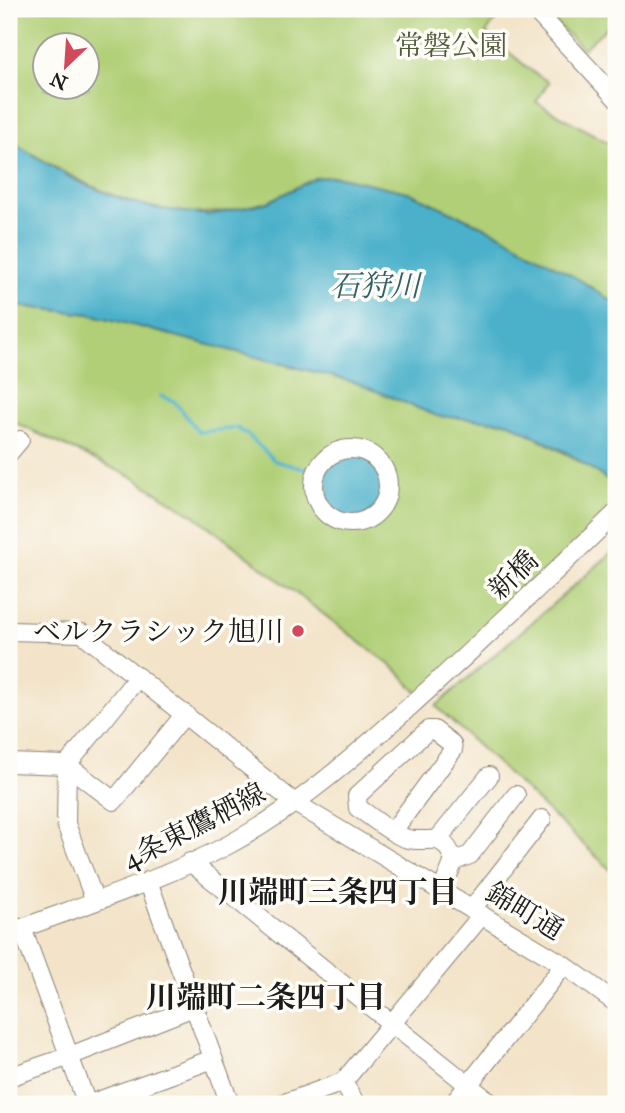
<svg xmlns="http://www.w3.org/2000/svg" width="625" height="1113" font-family="'IM FELL Great Primer','Noto Serif JP',serif">
<style>
.green{fill:#b0cf76;stroke:#667649;stroke-width:2;fill-rule:evenodd}
.water{fill:#4bb1ca;stroke:#346673;stroke-width:2}
.lines{fill:none;stroke-linecap:round;stroke-linejoin:round}
.stream{stroke:#4bb1ca;stroke-width:3.5}
.minor-casing{stroke:#888072;stroke-width:20}
.minor{stroke:#fff;stroke-width:18}
.poi-dot{fill:#d1495b;stroke:#fdfcf7;stroke-width:2.5}
.labels{text-anchor:middle;dominant-baseline:central;stroke-width:7;stroke-linejoin:round;paint-order:stroke}
.park-label{font-size:28px;fill:#505b3c;stroke:#fdfcf7}
.street-label{font-size:28px;fill:#1c1c1c;stroke:#fdfcf7}
.poi-label{font-size:28px;fill:#1c1c1c;stroke:#fdfcf7;text-anchor:end}
.water-label{font-size:30px;font-style:italic;fill:#315f6a;stroke:#fdfcf7}
.neighbourhood-label{font-size:30px;font-weight:bold;fill:#1c1c1c;stroke:#fdfcf7}
</style>
<rect width="100%" height="100%" fill="#fdfcf7"/>
<filter id="ink" filterUnits="userSpaceOnUse"><feTurbulence type="fractalNoise" baseFrequency=".0143" numOctaves="2"/><feDisplacementMap in="SourceGraphic" scale="14" xChannelSelector="R" yChannelSelector="G"/><feConvolveMatrix kernelMatrix="1 2 1 2 8 2 1 2 1" color-interpolation-filters="sRGB"/></filter>
<filter id="wash" filterUnits="userSpaceOnUse"><feTurbulence type="fractalNoise" baseFrequency=".00686" numOctaves="4" result="noise"/><feDisplacementMap in="SourceGraphic" scale="28" xChannelSelector="R" yChannelSelector="G"/><feGaussianBlur stdDeviation="1.57" result="paint"/><feColorMatrix in="noise" values="0 0 0 0 0 0 0 0 0 0 0 0 0 0 0 0 0 1.4 0 .05"/><feComposite in="paint" operator="in"/></filter>
<g filter="url(#wash)">
<rect width="100%" height="100%" fill="#f3e4c9"/>
<g class="green">
<path d="M 9,9 L 503,9 L 486,33 L 534,73 L 549,82 L 536,102 L 616,147 L 616,304 L 580,280 L 315,178 C 300,186 283,197 267,202 C 169,235 90,189 9,140 ZM 46,46 L 88,46 L 88,88 L 46,88 Z"/>
<polygon points="541,9 616,9 616,19 583,49"/>
<polygon points="9,305 90,314 357,383 437,416 508,422 616,482 616,513 421,697 399,672 195,516 132,477 9,420"/>
<polygon points="616,549 616,875 436,706"/>
</g>
<g class="water">
<polygon points="9,140 75,180 121,199 154,208 209,215 268,202 315,178 336,176 408,192 502,235 580,280 616,304 616,486 568,453 508,422 437,416 357,383 90,314 9,305"/>
<circle cx="350" cy="486" r="33"/>
</g>
<g class="lines">
<polyline class="stream" points="161,396 174,401 199,432 237,428 249,436 275,461 312,471"/>
</g>
</g>
<g filter="url(#ink)">
<g class="lines">
<defs>
<g id="minor">
<polyline points="534,9 616,98"/>
<circle cx="351" cy="486" r="37"/>
<polyline points="9,453 20,440"/>
<polyline points="9,631 82,633 295,803 564,965 616,1003"/>
<polyline points="9,763 67,765 114,801 185,714"/>
<path d="M 393,831 L 453,750 L 452,744 L 434,730 L 428,730 L 357,796 L 358,808 C 371,816 391,834 405,838 C 429,846 442,827 454,861 L 442,890"/>
<polyline points="438,839 489,776"/>
<polyline points="454,861 470,855 516,795"/>
<polyline points="190,862 492,1104"/>
<polyline points="148,881 230,1104"/>
<polyline points="95,901 66,824 67,765 138,677"/>
<polyline points="472,909 542,819"/>
<polyline points="22,928 87,1104"/>
<path d="M 9,933 C 83,905 160,881 230,844 C 296,808 352,759 407,709 C 479,645 547,579 616,513"/>
<polyline points="9,1077 70,1056 194,1007"/>
<polyline points="343,1082 356,1104"/>
<polyline points="90,1104 213,1059"/>
<polyline points="282,1104 343,1082 482,915"/>
<polyline points="453,1104 564,965"/>
</g>
</defs>
<use href="#minor" class="minor-casing"/>
<use href="#minor" class="minor"/>
</g>
</g>
<circle class="poi-dot" cx="298" cy="631" r="7"/>
<g class="labels">
<g class="park-label">
<text x="451" y="45">常磐公園</text>
</g>
<g class="street-label">
<text transform="translate(513 575) rotate(-44)">新橋</text>
<text transform="translate(194 826) rotate(-27)">4条東鷹栖線</text>
<text transform="translate(525 911) rotate(31)">錦町通</text>
</g>
<g class="poi-label">
<text x="284" y="631">ベルクラシック旭川</text>
</g>
<g class="water-label">
<text x="375" y="286">石狩川</text>
</g>
<g class="neighbourhood-label">
<text x="338" y="892">川端町三条四丁目</text>
<text x="266" y="997">川端町二条四丁目</text>
</g>
</g>
<rect width="625" height="1113" fill="none" stroke="#fdfcf7" stroke-width="35"/>
<g transform="translate(66 66) rotate(205)"><circle r="33" fill="#fdfcf7" stroke="#a3a29f" stroke-width="2"/>
<path d="M0-5L12 26L0 18L-12 26Z" fill="#d1495b"/>
<text y="-10" font-size="19" font-weight="bold" text-anchor="middle" fill="#1c1c1c">N</text>
</g>
</svg>
